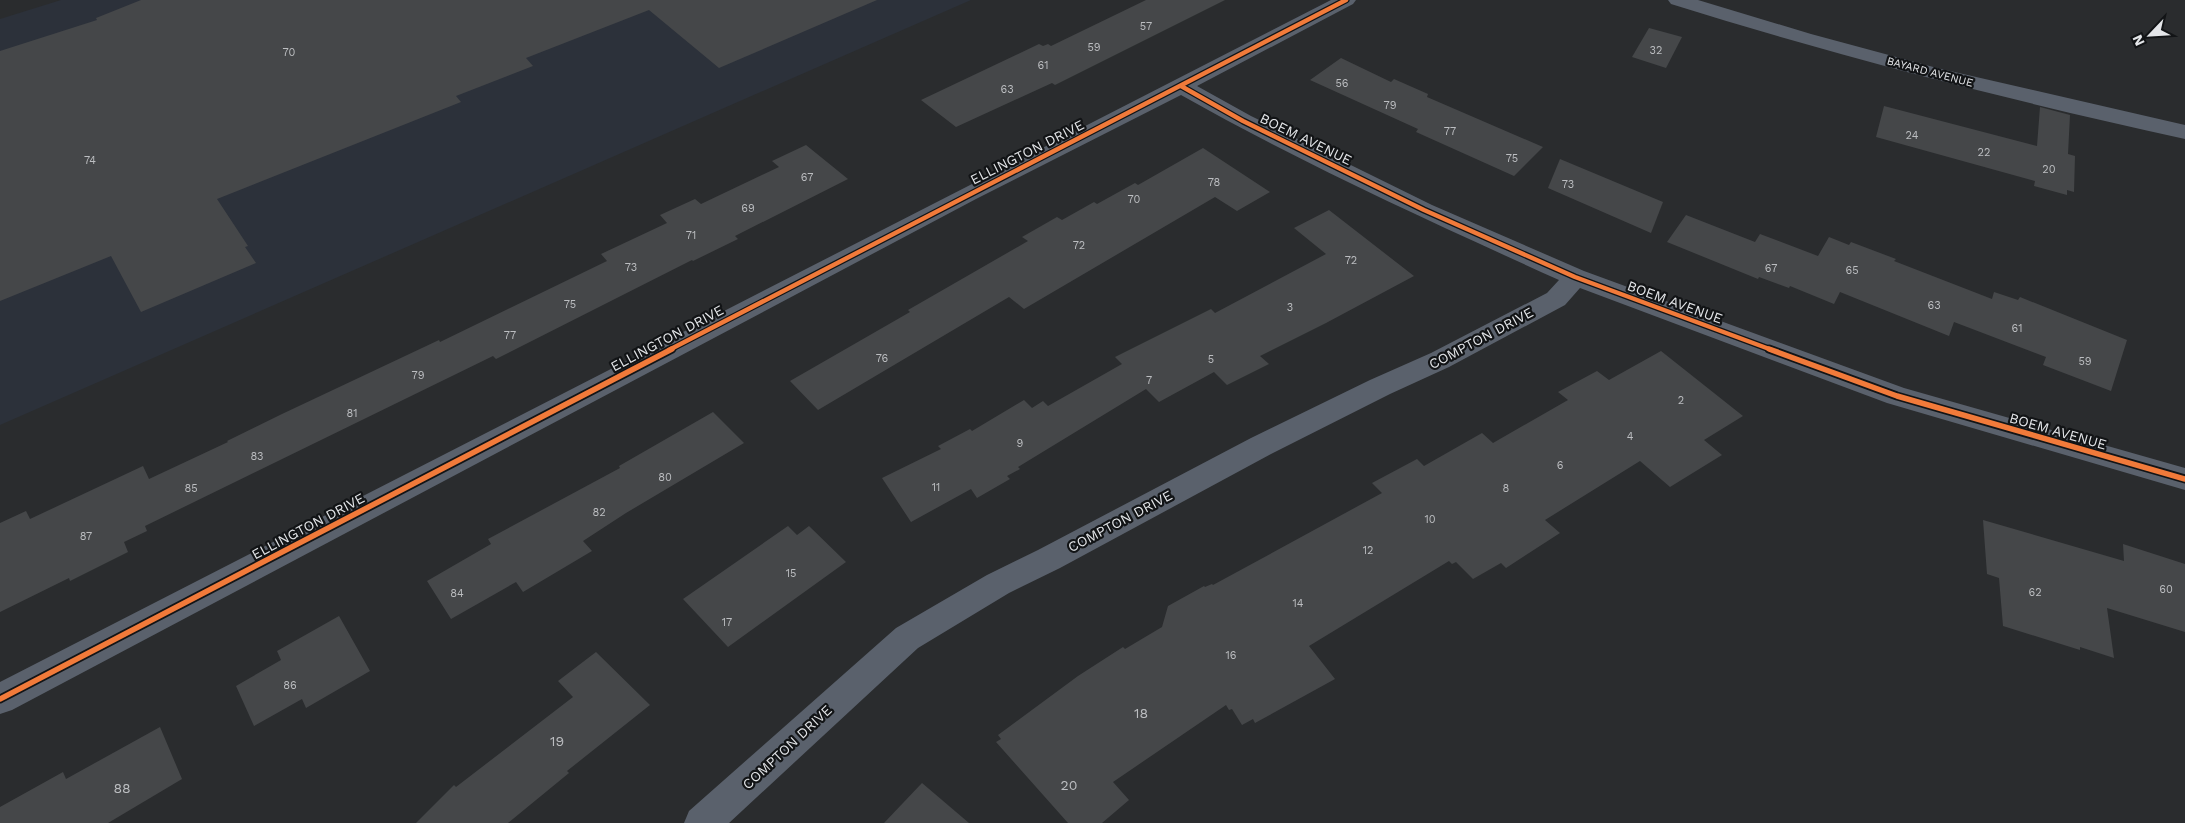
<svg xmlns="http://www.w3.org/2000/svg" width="2185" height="823" font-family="'Work Sans',sans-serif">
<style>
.built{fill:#2c313a}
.building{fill:#454749}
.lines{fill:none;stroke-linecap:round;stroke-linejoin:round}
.minor{fill:#5a616c;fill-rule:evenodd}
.cycleway-far1-casing{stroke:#121416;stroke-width:7}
.cycleway-casing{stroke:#121416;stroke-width:9}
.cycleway-far1{stroke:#f17a3a;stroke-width:4.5}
.cycleway{stroke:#f17a3a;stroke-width:5.5}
.labels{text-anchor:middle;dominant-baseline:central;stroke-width:4.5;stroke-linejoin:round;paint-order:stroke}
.number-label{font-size:11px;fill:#bcbec1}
.far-street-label{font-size:11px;fill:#e4e6e9;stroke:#121416}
.street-label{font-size:14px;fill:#e4e6e9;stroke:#121416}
.near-number-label{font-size:14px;fill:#bcbec1}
</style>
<rect width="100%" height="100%" fill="#2a2c2e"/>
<polygon class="built" points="61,0 971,0 0,425 0,19"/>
<g class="building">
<polygon points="141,0 877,0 719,68 649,10 526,58 533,66 456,96 461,102 217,199 248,246 245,247 256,263 141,312 111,256 0,301 0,51 97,20 96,18"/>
<polygon points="1146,0 1225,0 1055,85 1052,83 956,127 921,100 1039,44 1043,46 1048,44 1051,46"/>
<polygon points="1649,28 1682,37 1666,68 1632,57"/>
<polygon points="1341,58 1391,82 1394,79 1428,94 1427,97 1543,147 1514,176 1416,132 1418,129 1310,80"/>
<polygon points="1884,106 2037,146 2040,107 2070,115 2068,154 2075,156 2074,192 2067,190 2067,195 2034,186 2035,181 1876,137"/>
<polygon points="806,145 848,179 735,236 738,239 693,261 692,260 496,359 493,356 145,526 147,531 124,542 128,552 70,581 69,578 0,612 0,523 26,511 30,519 143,466 149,479 228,442 227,441 282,414 439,340 440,342 607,261 601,254 667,223 660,215 695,199 701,204 779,167 772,161"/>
<polygon points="1203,148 1270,192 1237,211 1215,197 1024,309 1009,297 818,410 790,381 910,312 908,310 1028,241 1022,237 1057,217 1062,220 1094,202 1097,204 1135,183 1138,185"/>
<polygon points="1560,159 1663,202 1651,233 1548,188"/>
<polygon points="1329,210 1414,276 1326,323 1260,356 1269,364 1227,385 1214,372 1159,402 1146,389 1018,467 1020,469 1007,476 1010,479 977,498 971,489 911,522 882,478 941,449 938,446 970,429 972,431 1024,400 1032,408 1043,401 1048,406 1122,364 1115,357 1211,309 1215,313 1326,254 1294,228"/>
<polygon points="1686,215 1755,242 1760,234 1818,256 1829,237 1849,245 1851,242 1896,259 1894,261 1992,299 1994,292 2018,300 2020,297 2127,340 2111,391 2043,365 2046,357 1954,322 1949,336 1840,292 1834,304 1790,286 1789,288 1759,277 1758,279 1667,242"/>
<polygon points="1661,351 1743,416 1704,440 1722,455 1670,487 1640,461 1545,520 1560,533 1506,568 1501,563 1473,579 1456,562 1452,564 1449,561 1309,646 1335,679 1255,723 1253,719 1242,725 1232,709 1229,710 1226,705 1113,782 1129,800 1102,823 1068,823 996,742 1001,739 998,735 1078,676 1123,647 1125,649 1162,627 1168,606 1204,586 1205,587 1212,584 1213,585 1382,493 1372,483 1417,459 1424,466 1482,433 1493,443 1568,400 1558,392 1597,371 1609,380"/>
<polygon points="713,412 744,443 626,513 583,541 592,551 523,592 516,582 451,619 427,581 491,544 488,539 620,468 619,466"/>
<polygon points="1983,520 2124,561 2123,544 2185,564 2185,632 2107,608 2114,658 2080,647 2080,650 2003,626 1999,578 1987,574"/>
<polygon points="788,526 797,535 809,526 846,562 728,647 683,599"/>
<polygon points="339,616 370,671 306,708 302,699 254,726 236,686 281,660 277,651"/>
<polygon points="596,652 650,705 567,771 569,773 508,823 416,823 454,785 456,787 573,697 558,681"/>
<polygon points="160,727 182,779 108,823 0,823 0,807 63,772 66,779"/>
<polygon points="922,783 969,823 884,823"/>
</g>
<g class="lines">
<g class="minor">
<path d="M 1331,0 L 1356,0 L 1353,4 L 1197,86 L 1251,116 L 1432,205 L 1584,271 L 1904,388 L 2185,468 L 2185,490 L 1887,403 L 1580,288 L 1565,305 L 1449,367 L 1390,394 L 1271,454 L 1060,568 L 1009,593 L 918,648 L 729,823 L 684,823 L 689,811 L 896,628 L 987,575 L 1038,550 L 1251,438 L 1370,380 L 1431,353 L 1547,293 L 1559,280 C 1431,222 1303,164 1181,95 L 976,199 L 12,710 L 0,714 L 0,682 Z"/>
<path d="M 1668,0 L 1698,0 L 1811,34 L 1937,68 L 2185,125 L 2185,139 C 2012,101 1841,57 1671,4 Z"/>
</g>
<defs>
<g id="cycleway-far1">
<polyline points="1181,86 1243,121 1424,210 1575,277 1772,350"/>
<polyline points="669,350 1346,0"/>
</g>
<g id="cycleway">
<polyline points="1769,349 1897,396 2185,479"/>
<polyline points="0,699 672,349"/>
</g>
</defs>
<use href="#cycleway-far1" class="cycleway-far1-casing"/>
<use href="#cycleway" class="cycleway-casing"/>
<use href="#cycleway-far1" class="cycleway-far1"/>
<use href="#cycleway" class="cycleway"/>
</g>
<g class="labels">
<g class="number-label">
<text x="1146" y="26">57</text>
<text x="1094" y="47">59</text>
<text x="1656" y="50">32</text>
<text x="289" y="52">70</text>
<text x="1043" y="65">61</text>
<text x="1342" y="83">56</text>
<text x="1007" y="89">63</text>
<text x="1390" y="105">79</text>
<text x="1450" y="131">77</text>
<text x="1912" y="135">24</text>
<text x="1984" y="152">22</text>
<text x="1512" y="158">75</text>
<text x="90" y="160">74</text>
<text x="2049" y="169">20</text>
<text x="807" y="177">67</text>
<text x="1214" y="182">78</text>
<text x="1568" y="184">73</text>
<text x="1134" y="199">70</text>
<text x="748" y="208">69</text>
<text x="691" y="235">71</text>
<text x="1079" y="245">72</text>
<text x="1351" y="260">72</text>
<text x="631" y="267">73</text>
<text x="1771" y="268">67</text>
<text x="1852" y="270">65</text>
<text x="570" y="304">75</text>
<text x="1934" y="305">63</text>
<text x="1290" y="307">3</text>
<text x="2017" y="328">61</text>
<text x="510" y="335">77</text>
<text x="882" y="358">76</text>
<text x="1211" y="359">5</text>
<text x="2085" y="361">59</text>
<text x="418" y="375">79</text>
<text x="1149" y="380">7</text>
<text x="1681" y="400">2</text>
<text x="352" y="413">81</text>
<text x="1630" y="436">4</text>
<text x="1020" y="443">9</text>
<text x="257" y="456">83</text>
<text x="1560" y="465">6</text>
<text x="665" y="477">80</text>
<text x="936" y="487">11</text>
<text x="191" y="488">85</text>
<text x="1506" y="488">8</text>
<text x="599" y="512">82</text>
<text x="1430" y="519">10</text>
<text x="86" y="536">87</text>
<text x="1368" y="550">12</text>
<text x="791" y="573">15</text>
<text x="2166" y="589">60</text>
<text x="2035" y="592">62</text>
<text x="457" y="593">84</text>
<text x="1298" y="603">14</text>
<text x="727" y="622">17</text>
<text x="1231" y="655">16</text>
<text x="290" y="685">86</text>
</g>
<g class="far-street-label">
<text transform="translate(1930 72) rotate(15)">BAYARD AVENUE</text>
</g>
<g class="street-label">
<text transform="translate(1306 139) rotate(26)">BOEM AVENUE</text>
<text transform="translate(1027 152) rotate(-27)">ELLINGTON DRIVE</text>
<text transform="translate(1675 302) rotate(20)">BOEM AVENUE</text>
<text transform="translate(667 338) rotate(-28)">ELLINGTON DRIVE</text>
<text transform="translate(1481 338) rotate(-28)">COMPTON DRIVE</text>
<text transform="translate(2058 431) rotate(16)">BOEM AVENUE</text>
<text transform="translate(1120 521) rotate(-28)">COMPTON DRIVE</text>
<text transform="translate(308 526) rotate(-28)">ELLINGTON DRIVE</text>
<text transform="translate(787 747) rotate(-43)">COMPTON DRIVE</text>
</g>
<g class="near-number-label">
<text x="1141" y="713">18</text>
<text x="557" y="741">19</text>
<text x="1069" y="785">20</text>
<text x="122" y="788">88</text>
</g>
</g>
<g transform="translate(2150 35) rotate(245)" stroke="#121416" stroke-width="4" paint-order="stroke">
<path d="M0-4L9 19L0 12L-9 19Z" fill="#e4e6e9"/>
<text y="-8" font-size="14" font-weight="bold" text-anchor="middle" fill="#e4e6e9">N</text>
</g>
</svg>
